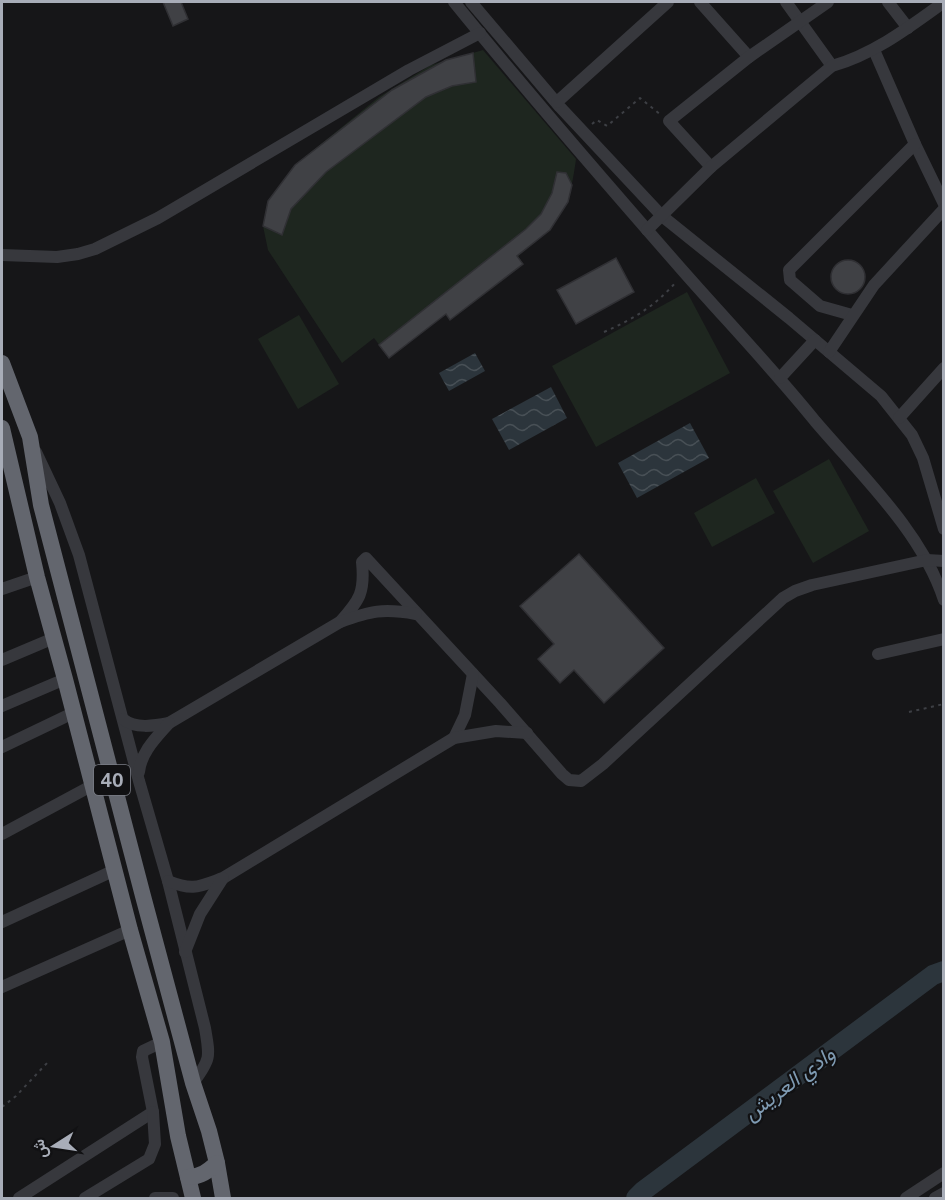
<svg xmlns="http://www.w3.org/2000/svg" width="945" height="1200" font-family="'Public Sans',Vazirmatn,sans-serif">
<style>
.grass{fill:#1e261f}
.water{fill:url(#water-waves)}
.lines{fill:none;stroke-linecap:round;stroke-linejoin:round}
.river{stroke:#2c353c;stroke-width:20}
.building{fill:#404145;stroke:#303034;stroke-width:1.5}
.path{stroke:#3d3f44;stroke-width:2;stroke-dasharray:3 4.5;stroke-linecap:butt}
.minor{stroke:#37383d;stroke-width:12}
.highway{stroke:#63666e;stroke-width:16}
.labels{text-anchor:middle;dominant-baseline:central;stroke-width:4.5;stroke-linejoin:round;paint-order:stroke}
.shield{fill:#111113;stroke:#7b7e86;stroke-width:1.5}
.shield-label{font-size:18px;font-weight:bold;fill:#a8adb8}
.water-label{font-size:21px;font-style:italic;fill:#7f9bb3;stroke:#111113}
</style>
<defs>
<pattern id="water-waves" width="16" height="10" patternUnits="userSpaceOnUse" patternTransform="scale(1.5)"><rect width="16" height="10" fill="#2c353c"/><path d="M0 5q4-4 8 0t8 0" fill="none" stroke="#485056"/></pattern>
</defs>
<rect width="100%" height="100%" fill="#161618"/>
<g class="grass">
<path d="M 483,50 L 576,159 C 569,213 559,222 518,256 L 523,264 L 450,320 L 445,314 L 389,358 L 374,338 L 342,363 L 268,250 L 263,226 L 268,201 L 295,165 L 379,97 L 431,65 Z"/>
<polygon points="687,292 730,373 596,447 552,366"/>
<polygon points="299,315 339,384 298,409 258,339"/>
<polygon points="829,459 869,531 813,563 773,491"/>
<polygon points="756,478 775,513 712,547 694,513"/>
</g>
<g class="water">
<polygon points="475,353 485,371 449,391 439,373"/>
<polygon points="551,387 567,418 509,450 492,419"/>
<polygon points="690,423 709,458 637,498 618,463"/>
</g>
<g class="lines">
<polyline class="river" points="636,1198 643,1191 933,975 944,971"/>
</g>
<g class="building">
<polygon points="163,2 181,2 188,19 173,26"/>
<polygon points="473,53 476,82 452,86 426,97 326,172 291,209 282,235 263,226 268,201 295,165 392,90 446,60"/>
<polygon points="557,172 566,173 572,185 568,202 550,230 517,256 523,264 450,320 446,314 389,358 379,345 526,229 541,214 552,193"/>
<polygon points="616,258 634,292 576,324 557,290"/>
<circle cx="848" cy="277" r="17"/>
<polygon points="579,554 664,648 604,703 574,670 560,683 538,659 554,644 520,606"/>
</g>
<g class="lines">
<g class="path">
<polyline points="592,124 597,120 607,126 640,98 661,115"/>
<path d="M 604,332 C 635,318 654,307 677,281"/>
<polyline points="909,712 944,704"/>
<polyline points="2,1107 16,1096 48,1062"/>
</g>
<g class="minor">
<path d="M 454,2 C 528,93 605,182 683,271 C 727,321 773,369 815,421 C 861,475 922,532 944,600"/>
<polyline points="471,2 560,107 662,216 789,318 881,396 912,435 923,458 944,529"/>
<polyline points="700,2 749,57"/>
<polyline points="786,2 832,66"/>
<polyline points="888,2 908,28"/>
<polyline points="874,50 915,144 944,204"/>
<polyline points="557,102 668,2"/>
<polyline points="711,167 669,121 749,57 828,2"/>
<path d="M 647,230 L 711,167 L 832,66 C 874,54 908,28 944,2"/>
<polyline points="2,255 57,257 78,254 95,249 158,218 409,70 480,33"/>
<polyline points="852,315 820,306 790,280 789,270 915,144"/>
<polyline points="829,352 874,285 944,209"/>
<polyline points="780,378 815,340"/>
<polyline points="899,418 944,368"/>
<path d="M 36,452 L 60,503 L 79,555 L 139,781 L 168,881 L 205,1028 C 210,1057 211,1059 193,1083"/>
<polyline points="2,589 37,577"/>
<path d="M 340,622 C 360,600 365,592 362,562 L 366,558 L 500,703 L 562,774 L 569,780 L 581,781 L 603,764 L 783,598 L 795,591 L 812,585 L 927,560 L 944,561"/>
<polyline points="878,654 944,639"/>
<polyline points="2,660 54,638"/>
<polyline points="2,706 65,679"/>
<path d="M 123,719 C 135,729 154,726 169,723 L 340,622 C 371,611 383,608 416,614"/>
<polyline points="454,738 465,715 473,674"/>
<polyline points="2,747 73,713"/>
<path d="M 139,772 C 141,752 156,738 169,723"/>
<polyline points="2,834 93,785"/>
<path d="M 168,881 C 193,891 198,887 223,878 L 454,738 L 496,731 L 527,733"/>
<polyline points="2,922 115,870"/>
<polyline points="185,952 200,914 223,878"/>
<polyline points="2,987 130,930"/>
<polyline points="19,1198 153,1112 142,1057 143,1051 162,1042"/>
<polyline points="85,1198 149,1159 155,1144 153,1112"/>
<polyline points="155,1198 173,1198"/>
<polyline points="906,1198 944,1173"/>
<polyline points="935,1198 944,1193"/>
</g>
<g class="highway">
<polyline points="2,363 30,437 41,505 143,896 193,1083 209,1131 217,1163 223,1198"/>
<polyline points="2,428 37,577 65,679 130,930 162,1042 178,1136 193,1198"/>
<path d="M 188,1177 C 201,1177 208,1171 217,1163"/>
</g>
</g>
<g class="labels">
<rect class="shield" x="94" y="765" width="36" height="30" rx="4.5"/>
<g class="shield-label">
<text x="112" y="780">40</text>
</g>
<g class="water-label">
<text transform="translate(789 1083) rotate(-37)">وادي العريش</text>
</g>
</g>
<rect width="945" height="1200" fill="none" stroke="#a8adb8" stroke-width="6"/>
<g transform="translate(54 1146) rotate(258)" stroke="#111113" stroke-width="4.5" paint-order="stroke">
<path d="M0-4.5L10 22L0 15L-10 22Z" fill="#a8adb8"/>
<text y="-9" font-size="16" font-weight="bold" text-anchor="middle" fill="#a8adb8">ش</text>
</g>
</svg>
